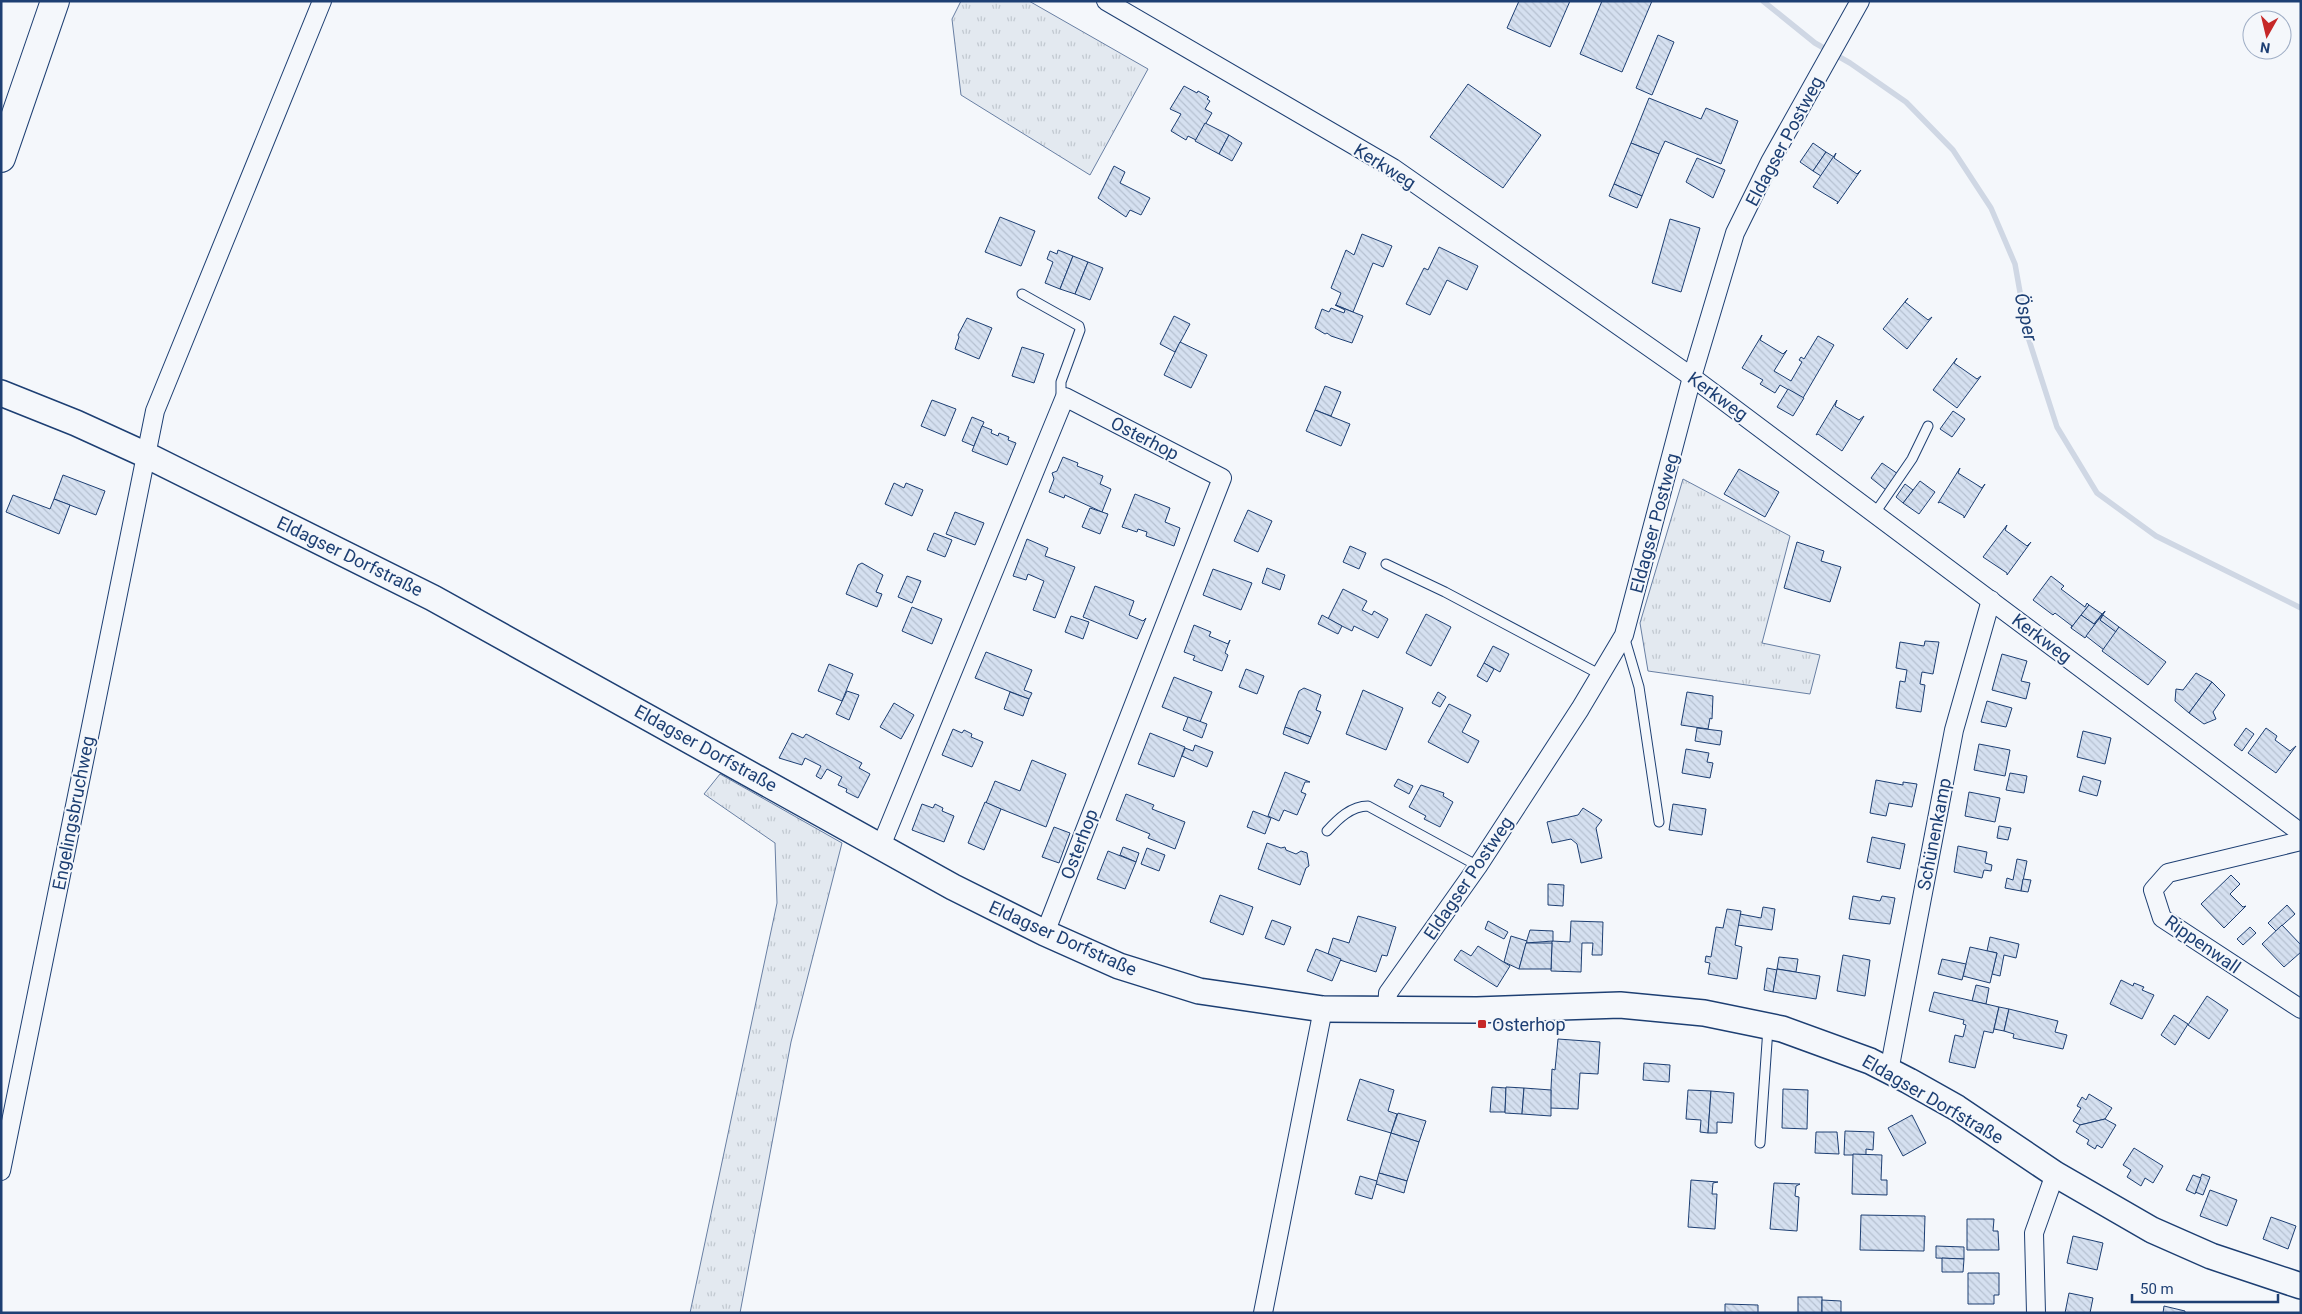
<svg xmlns="http://www.w3.org/2000/svg" width="2302" height="1314" font-family="Roboto,sans-serif">
<style>
.grass{fill:url(#grass-tufts);stroke:#687fa3}
.lines{fill:none;stroke-linecap:round;stroke-linejoin:round}
.stream{stroke:#cfd7e4;stroke-width:5.5}
.building{fill:url(#building-back-hatch);stroke:#1d3f73}
.lane-casing{stroke:#1d3f73;stroke-width:11}
.street-casing{stroke:#1d3f73;stroke-width:20}
.secondary-casing{stroke:#1d3f73;stroke-width:28}
.primary-casing{stroke:#1d3f73;stroke-width:30}
.lane{stroke:#f4f7fb;stroke-width:9}
.street{stroke:#f4f7fb;stroke-width:18}
.secondary{stroke:#f4f7fb;stroke-width:25}
.primary{stroke:#f4f7fb;stroke-width:28}
.poi-dot{fill:#c62828;stroke:#f4f7fb;stroke-width:2}
.labels{text-anchor:middle;dominant-baseline:central;stroke-width:4;stroke-linejoin:round;paint-order:stroke}
.street-label{font-size:18px;fill:#1d3f73;stroke:#f4f7fb}
.poi-label{font-size:18px;fill:#1d3f73;stroke:#f4f7fb;text-anchor:start}
.water-label{font-size:19px;font-style:italic;fill:#1d3f73;stroke:#f4f7fb}
</style>
<defs>
<pattern id="grass-tufts" width="24" height="20" patternUnits="userSpaceOnUse" patternTransform="scale(1.25)"><rect width="24" height="20" fill="#e3e9f0"/><path d="M3 7l-1-3M5 7V3M7 7l1-3M15 17l-1-3M17 17v-4M19 17l1-3" fill="none" stroke="#c2c9d1"/></pattern>
<pattern id="building-back-hatch" width="6" height="6" patternUnits="userSpaceOnUse" patternTransform="scale(1.25)"><rect width="6" height="6" fill="#d5e0f0"/><path d="M-1 5l2 2M0 0l6 6M5-1l2 2" fill="none" stroke="#b6c1d1"/></pattern>
</defs>
<rect width="100%" height="100%" fill="#f4f7fb"/>
<g class="grass">
<polygon points="961,1 1029,1 1148,69 1090,175 961,95 952,19"/>
<polygon points="1683,479 1790,536 1762,643 1820,655 1810,694 1648,671 1640,623"/>
<polygon points="720,774 842,843 791,1042 740,1313 690,1313 777,903 775,843 704,794"/>
</g>
<g class="lines">
<polyline class="stream" points="1763,1 1815,43 1850,63 1906,102 1953,150 1991,208 2015,264 2028,337 2057,427 2097,493 2156,536 2301,608"/>
</g>
<g class="building">
<polygon points="1519,1 1570,1 1550,47 1507,28"/>
<polygon points="1602,1 1652,1 1622,72 1580,54"/>
<polygon points="1658,35 1674,42 1652,95 1636,88"/>
<polygon points="1468,84 1541,135 1503,188 1430,137"/>
<polygon points="1184,86 1197,93 1198,91 1209,97 1207,99 1210,101 1205,109 1212,113 1196,140 1188,136 1186,140 1171,131 1181,114 1170,109"/>
<polygon points="1649,98 1701,119 1706,108 1738,121 1721,164 1665,141 1659,154 1631,143"/>
<polygon points="1205,123 1229,135 1219,154 1195,141"/>
<polygon points="1229,135 1242,143 1232,161 1219,154"/>
<polygon points="1631,143 1659,154 1642,196 1614,184"/>
<polygon points="1813,143 1826,152 1813,171 1800,162"/>
<polygon points="1826,152 1834,157 1821,176 1813,171"/>
<polygon points="1836,153 1834,158 1857,174 1861,170 1837,204 1838,202 1813,187"/>
<polygon points="1697,158 1725,170 1713,198 1686,182"/>
<polygon points="1114,166 1125,172 1120,183 1150,198 1141,215 1130,210 1126,217 1098,198"/>
<polygon points="1614,184 1642,196 1637,208 1609,196"/>
<polygon points="1000,217 1035,231 1021,266 985,252"/>
<polygon points="1670,219 1700,228 1681,292 1652,283"/>
<polygon points="1362,234 1392,246 1383,267 1373,263 1353,312 1336,305 1341,293 1331,288 1346,250 1354,255"/>
<polygon points="1439,247 1478,266 1467,290 1447,280 1430,315 1406,304 1424,268 1428,270"/>
<polygon points="1058,250 1073,256 1060,289 1045,283 1053,262 1047,259 1050,251 1057,254"/>
<polygon points="1073,256 1088,262 1075,294 1060,289"/>
<polygon points="1088,262 1103,268 1090,300 1075,294"/>
<polygon points="1908,298 1905,302 1928,320 1932,317 1907,349 1883,329"/>
<polygon points="1335,305 1363,316 1352,343 1331,336 1327,333 1325,334 1315,328 1322,309 1329,312 1331,308 1344,313 1345,310"/>
<polygon points="1174,316 1190,324 1175,352 1160,344"/>
<polygon points="967,318 992,328 979,359 955,349 959,337 958,335"/>
<polygon points="1762,335 1760,340 1783,354 1787,350 1774,371 1791,381 1802,362 1799,360 1801,357 1804,359 1818,336 1834,345 1803,398 1780,385 1775,393 1760,384 1763,380 1742,368"/>
<polygon points="1180,342 1207,355 1191,388 1164,375"/>
<polygon points="1022,347 1044,354 1034,383 1012,376"/>
<polygon points="1957,358 1954,363 1977,379 1981,376 1957,408 1933,390"/>
<polygon points="1325,386 1341,392 1331,416 1315,410"/>
<polygon points="1788,389 1804,398 1793,416 1777,407"/>
<polygon points="932,400 956,409 945,436 921,426"/>
<polygon points="1837,400 1835,406 1859,420 1864,416 1842,451 1818,434 1816,435"/>
<polygon points="1315,410 1350,424 1341,446 1306,431"/>
<polygon points="1953,411 1965,419 1952,437 1940,429"/>
<polygon points="972,417 984,422 974,446 962,441"/>
<polygon points="982,426 992,430 991,433 998,436 999,433 1009,437 1008,440 1016,443 1007,465 972,451"/>
<polygon points="1063,457 1078,463 1077,466 1103,476 1100,484 1111,489 1102,512 1065,495 1064,498 1049,492 1054,479 1052,473 1057,471"/>
<polygon points="1882,463 1898,474 1886,490 1871,478"/>
<polygon points="1960,468 1958,473 1982,488 1985,484 1964,518 1964,516 1940,502 1938,503"/>
<polygon points="1739,469 1779,492 1765,517 1724,494"/>
<polygon points="63,475 105,491 96,515 54,499"/>
<polygon points="1920,481 1935,492 1919,514 1903,503"/>
<polygon points="894,483 904,488 906,483 923,490 912,516 885,504"/>
<polygon points="1905,484 1913,490 1903,503 1896,497"/>
<polygon points="1135,494 1170,508 1165,522 1180,528 1174,546 1146,536 1147,532 1138,529 1137,532 1122,527"/>
<polygon points="13,495 50,509 54,499 70,505 59,534 6,512"/>
<polygon points="1090,508 1108,514 1100,534 1082,527"/>
<polygon points="1248,510 1272,521 1258,552 1234,541"/>
<polygon points="955,512 984,523 975,545 946,534"/>
<polygon points="2007,525 2005,530 2027,546 2031,542 2007,575 2007,573 1983,557"/>
<polygon points="934,533 952,540 945,557 927,550"/>
<polygon points="1027,539 1048,548 1045,556 1075,567 1055,618 1033,610 1044,581 1028,574 1026,580 1013,576"/>
<polygon points="1797,542 1824,551 1821,561 1841,567 1830,602 1784,588"/>
<polygon points="1350,546 1366,553 1359,569 1343,562"/>
<polygon points="862,563 883,575 876,592 882,594 877,607 846,594 858,565"/>
<polygon points="1267,568 1285,575 1280,590 1262,583"/>
<polygon points="1213,569 1252,583 1241,610 1203,595"/>
<polygon points="907,576 921,581 912,603 898,597"/>
<polygon points="2051,576 2064,586 2061,589 2085,607 2087,603 2089,605 2071,628 2072,626 2055,613 2053,615 2033,600"/>
<polygon points="1095,586 1134,601 1129,615 1143,621 1146,618 1137,639 1083,617"/>
<polygon points="1343,589 1367,601 1362,610 1372,615 1374,611 1388,619 1378,638 1354,626 1352,631 1328,619"/>
<polygon points="2089,605 2102,614 2094,624 2081,615"/>
<polygon points="912,607 942,619 932,644 902,631"/>
<polygon points="2105,611 2085,638 2071,628 2081,615 2094,624"/>
<polygon points="2105,611 2100,620 2117,632 2104,650 2086,636"/>
<polygon points="1426,614 1451,627 1431,666 1406,653"/>
<polygon points="1322,615 1342,626 1338,634 1318,624"/>
<polygon points="2103,615 2119,627 2116,632 2100,620"/>
<polygon points="1071,616 1089,622 1083,639 1065,632"/>
<polygon points="1194,625 1211,632 1209,636 1228,644 1230,640 1225,653 1228,655 1222,671 1193,660 1195,656 1184,652"/>
<polygon points="2119,627 2166,662 2148,685 2102,651"/>
<polygon points="1925,641 1939,642 1933,674 1922,672 1920,684 1925,685 1921,712 1896,708 1900,681 1905,682 1907,670 1896,668 1900,642 1924,646"/>
<polygon points="1493,646 1509,654 1500,672 1484,663"/>
<polygon points="986,652 1032,670 1024,690 1032,693 1029,699 975,678"/>
<polygon points="2002,654 2027,661 2021,681 2030,683 2026,699 1992,690"/>
<polygon points="1484,663 1494,669 1487,682 1477,676"/>
<polygon points="829,664 853,674 842,701 818,691"/>
<polygon points="1246,669 1264,676 1257,694 1239,687"/>
<polygon points="2196,673 2212,682 2189,713 2175,701 2176,689 2183,690"/>
<polygon points="1174,677 1212,692 1200,722 1162,707"/>
<polygon points="2212,682 2225,695 2213,712 2216,719 2204,724 2189,713"/>
<polygon points="1304,688 1321,695 1316,710 1321,712 1311,737 1285,727 1299,691"/>
<polygon points="1363,690 1403,708 1386,750 1346,734"/>
<polygon points="847,691 859,695 849,720 836,714"/>
<polygon points="1010,692 1029,699 1023,716 1004,709"/>
<polygon points="1438,692 1446,697 1440,707 1432,703"/>
<polygon points="1687,692 1713,696 1712,719 1710,718 1708,729 1681,725"/>
<polygon points="1987,701 2012,708 2006,727 1981,722"/>
<polygon points="894,703 914,715 901,739 880,727"/>
<polygon points="1449,704 1471,715 1462,732 1479,741 1468,763 1428,742"/>
<polygon points="1188,717 1207,724 1202,738 1183,730"/>
<polygon points="1285,727 1311,737 1308,744 1283,734"/>
<polygon points="1697,728 1722,731 1720,745 1695,741"/>
<polygon points="2246,728 2254,734 2242,751 2234,745"/>
<polygon points="2266,728 2277,736 2275,740 2290,751 2296,746 2276,773 2248,753"/>
<polygon points="953,729 962,733 964,730 972,734 971,737 983,742 972,767 942,755"/>
<polygon points="2083,731 2111,738 2105,764 2077,757"/>
<polygon points="792,733 803,738 806,734 862,763 859,768 870,774 858,798 846,792 847,789 838,785 842,777 827,769 821,779 816,776 821,766 805,758 802,765 779,758"/>
<polygon points="1150,733 1185,747 1174,777 1138,764"/>
<polygon points="1979,744 2010,750 2005,776 1974,770"/>
<polygon points="1195,745 1213,752 1207,767 1182,756 1185,748 1193,751"/>
<polygon points="1686,749 1709,753 1707,762 1713,763 1710,778 1682,773"/>
<polygon points="1032,760 1066,774 1046,827 986,803 995,781 1020,791"/>
<polygon points="1285,772 1310,782 1305,782 1301,792 1306,794 1297,815 1284,810 1279,821 1268,816"/>
<polygon points="2010,773 2027,776 2024,793 2006,790"/>
<polygon points="2083,776 2101,781 2097,796 2079,791"/>
<polygon points="1398,779 1413,786 1409,794 1394,786"/>
<polygon points="1876,780 1903,785 1903,782 1917,784 1912,807 1889,803 1886,816 1870,813"/>
<polygon points="1421,785 1444,793 1443,796 1453,802 1440,827 1424,819 1426,816 1409,807"/>
<polygon points="1969,792 2000,798 1995,822 1965,816"/>
<polygon points="1126,794 1154,805 1152,809 1185,822 1175,849 1148,838 1150,834 1116,820"/>
<polygon points="985,802 1001,809 984,850 968,843"/>
<polygon points="922,804 933,808 935,804 943,808 942,811 954,816 944,842 912,830"/>
<polygon points="1673,804 1706,809 1702,835 1669,830"/>
<polygon points="1583,808 1602,820 1596,828 1602,858 1581,863 1577,844 1571,839 1552,843 1547,822 1578,815"/>
<polygon points="1253,811 1271,818 1265,834 1247,827"/>
<polygon points="1999,826 2011,828 2008,840 1997,838"/>
<polygon points="1054,827 1070,833 1059,863 1042,857"/>
<polygon points="1872,837 1905,844 1900,869 1867,862"/>
<polygon points="1267,843 1281,848 1285,847 1286,850 1296,854 1301,851 1307,853 1309,866 1306,868 1300,885 1258,869"/>
<polygon points="1958,846 1987,852 1985,863 1992,865 1991,871 1984,870 1982,878 1954,872"/>
<polygon points="1123,847 1139,853 1136,862 1120,855"/>
<polygon points="1147,848 1165,855 1159,871 1141,864"/>
<polygon points="1108,851 1136,862 1125,889 1097,879"/>
<polygon points="2017,859 2027,861 2021,891 2005,888 2007,878 2013,880"/>
<polygon points="2231,875 2240,884 2230,894 2243,907 2246,906 2224,928 2201,904"/>
<polygon points="2023,879 2031,880 2028,892 2021,891"/>
<polygon points="1548,884 1564,885 1563,906 1548,905"/>
<polygon points="1220,895 1253,907 1243,935 1210,922"/>
<polygon points="1853,896 1880,901 1882,896 1895,898 1890,924 1849,919"/>
<polygon points="2287,905 2295,914 2276,931 2268,923"/>
<polygon points="1763,907 1775,909 1772,930 1738,925 1740,914 1761,918"/>
<polygon points="1727,909 1741,911 1735,945 1742,947 1737,979 1708,974 1710,963 1705,962 1706,956 1711,957 1716,927 1723,928"/>
<polygon points="1358,916 1396,927 1387,956 1382,955 1376,972 1340,960 1328,954 1333,938 1349,943"/>
<polygon points="1272,920 1291,927 1284,945 1265,938"/>
<polygon points="1488,921 1508,932 1504,939 1485,929"/>
<polygon points="1571,921 1603,922 1602,955 1592,955 1593,943 1582,943 1581,972 1551,971 1552,941 1570,942"/>
<polygon points="2282,925 2301,945 2301,952 2284,967 2262,944"/>
<polygon points="2250,927 2256,933 2243,945 2237,939"/>
<polygon points="1530,930 1553,931 1553,941 1526,943"/>
<polygon points="1511,936 1527,941 1519,969 1504,962"/>
<polygon points="1990,937 2019,944 2016,958 2004,955 2000,976 1992,974 1997,953 1987,951"/>
<polygon points="1526,943 1552,943 1551,969 1519,969"/>
<polygon points="1478,946 1510,966 1497,987 1454,960 1461,950 1471,956"/>
<polygon points="1970,947 1997,953 1990,983 1963,976"/>
<polygon points="1316,949 1341,959 1332,981 1307,971"/>
<polygon points="1843,955 1870,960 1865,996 1837,991"/>
<polygon points="1779,957 1798,959 1796,972 1777,969"/>
<polygon points="1942,959 1966,964 1962,980 1938,974"/>
<polygon points="1767,968 1777,970 1773,992 1764,990"/>
<polygon points="1777,969 1820,976 1816,999 1773,992"/>
<polygon points="2121,980 2133,986 2134,983 2144,987 2142,990 2154,995 2142,1019 2110,1004"/>
<polygon points="1976,985 1989,988 1986,1004 1972,1001"/>
<polygon points="1934,992 1999,1007 1993,1033 1984,1031 1975,1068 1949,1062 1955,1035 1963,1037 1966,1025 1963,1024 1964,1020 1929,1011"/>
<polygon points="2207,996 2228,1010 2209,1039 2188,1025"/>
<polygon points="1999,1007 2009,1009 2004,1031 1994,1029"/>
<polygon points="2009,1009 2058,1021 2055,1032 2067,1035 2063,1049 2013,1038 2014,1034 2004,1031"/>
<polygon points="2174,1015 2188,1024 2175,1045 2161,1035"/>
<polygon points="1558,1039 1600,1042 1598,1074 1580,1073 1578,1109 1550,1108 1552,1069 1555,1070"/>
<polygon points="1644,1063 1670,1065 1669,1082 1643,1080"/>
<polygon points="1360,1079 1394,1090 1388,1111 1397,1114 1391,1133 1347,1120"/>
<polygon points="1492,1087 1506,1088 1505,1112 1490,1112"/>
<polygon points="1506,1087 1524,1088 1522,1114 1505,1113"/>
<polygon points="1524,1088 1551,1090 1551,1116 1522,1114"/>
<polygon points="1783,1089 1808,1090 1807,1129 1782,1128"/>
<polygon points="1688,1090 1711,1091 1708,1133 1700,1132 1701,1120 1686,1119"/>
<polygon points="1711,1091 1734,1093 1732,1123 1717,1122 1717,1133 1708,1133"/>
<polygon points="2089,1094 2112,1108 2105,1119 2080,1125 2073,1121 2081,1108 2077,1106 2082,1097 2086,1100"/>
<polygon points="1398,1113 1426,1121 1419,1142 1391,1133"/>
<polygon points="1912,1115 1926,1143 1903,1156 1888,1128"/>
<polygon points="2105,1119 2116,1125 2102,1148 2097,1145 2095,1149 2087,1144 2089,1140 2076,1132 2080,1125"/>
<polygon points="1845,1131 1874,1132 1873,1150 1866,1149 1866,1155 1844,1155"/>
<polygon points="1816,1132 1837,1132 1839,1154 1815,1153"/>
<polygon points="1391,1133 1419,1142 1407,1181 1379,1173"/>
<polygon points="2134,1148 2163,1166 2153,1183 2145,1178 2141,1186 2127,1177 2131,1170 2123,1165"/>
<polygon points="1853,1154 1882,1155 1881,1180 1887,1180 1887,1195 1852,1194"/>
<polygon points="1379,1173 1407,1181 1404,1193 1376,1184"/>
<polygon points="2202,1174 2210,1177 2203,1195 2195,1192"/>
<polygon points="2193,1175 2201,1178 2195,1194 2186,1190"/>
<polygon points="1360,1176 1377,1181 1372,1199 1355,1194"/>
<polygon points="1691,1180 1718,1182 1713,1183 1712,1194 1717,1194 1715,1229 1688,1227"/>
<polygon points="1774,1183 1800,1184 1796,1186 1795,1196 1799,1197 1797,1231 1770,1229"/>
<polygon points="2210,1190 2237,1200 2227,1226 2200,1216"/>
<polygon points="1861,1215 1925,1216 1924,1251 1860,1250"/>
<polygon points="2271,1217 2296,1226 2288,1249 2263,1239"/>
<polygon points="1967,1219 1994,1219 1993,1231 1998,1231 1999,1250 1967,1250"/>
<polygon points="2073,1236 2103,1243 2097,1270 2067,1263"/>
<polygon points="1936,1246 1964,1247 1964,1259 1936,1258"/>
<polygon points="1942,1258 1964,1259 1963,1272 1942,1272"/>
<polygon points="1968,1273 1999,1273 1999,1295 1994,1295 1994,1304 1968,1304"/>
<polygon points="2069,1293 2093,1298 2090,1313 2065,1313"/>
<rect x="1798" y="1297" width="24" height="16"/>
<polygon points="1822,1300 1841,1301 1841,1313 1822,1313"/>
<polygon points="1725,1304 1758,1305 1758,1313 1725,1313"/>
<polygon points="2164,1306 2185,1311 2185,1313 2163,1313"/>
</g>
<g class="lines">
<defs>
<g id="lane">
<polyline points="1022,294 1079,326 1080,330 1061,382 1061,393 1065,397"/>
<polyline points="1875,513 1912,459 1928,426"/>
<polyline points="1386,564 1445,592 1601,675"/>
<polyline points="1624,636 1639,687 1659,822"/>
<path d="M 1327,831 C 1338,819 1351,806 1368,806 L 1478,866"/>
<polyline points="1760,1143 1768,1028"/>
</g>
<g id="street">
<polyline points="1106,1 1393,168 1692,377 2301,833"/>
<polyline points="2301,841 2168,873 2153,890 2162,918 2301,1009"/>
<polyline points="881,846 1065,397 1222,478 1045,933"/>
<polyline points="1387,1012 1388,993 1478,866 1580,709 1624,635 1692,377 1735,233 1770,162 1860,1"/>
<polyline points="1889,1071 1954,730 1991,600"/>
<polyline points="1,1171 155,411 322,1"/>
<polyline points="1263,1313 1323,1009"/>
<polyline points="2036,1313 2034,1233 2055,1174"/>
</g>
<polyline id="secondary" points="1,393 76,423 144,454 433,598 953,887 1045,933 1119,966 1199,991 1323,1009 1477,1010 1620,1005 1704,1013 1782,1029 1870,1061 1909,1081 1957,1108 2055,1174 2152,1230 2211,1256 2301,1286"/>
<polyline id="primary" points="1,158 55,1"/>
</defs>
<use href="#lane" class="lane-casing"/>
<use href="#street" class="street-casing"/>
<use href="#secondary" class="secondary-casing"/>
<use href="#primary" class="primary-casing"/>
<use href="#lane" class="lane"/>
<use href="#street" class="street"/>
<use href="#secondary" class="secondary"/>
<use href="#primary" class="primary"/>
</g>
<rect class="poi-dot" x="1477" y="1019" width="10" height="10" rx="2.5"/>
<g class="labels">
<g class="street-label">
<text transform="translate(1784 141) rotate(-62)">Eldagser Postweg</text>
<text transform="translate(1385 166) rotate(32)">Kerkweg</text>
<text transform="translate(1718 396) rotate(36)">Kerkweg</text>
<text transform="translate(1145 438) rotate(27)">Osterhop</text>
<text transform="translate(1654 523) rotate(-75)">Eldagser Postweg</text>
<text transform="translate(350 556) rotate(26)">Eldagser Dorfstraße</text>
<text transform="translate(2042 638) rotate(37)">Kerkweg</text>
<text transform="translate(706 748) rotate(29)">Eldagser Dorfstraße</text>
<text transform="translate(73 813) rotate(-79)">Engelingsbruchweg</text>
<text transform="translate(1934 834) rotate(-79)">Schünenkamp</text>
<text transform="translate(1079 844) rotate(-69)">Osterhop</text>
<text transform="translate(1468 878) rotate(-56)">Eldagser Postweg</text>
<text transform="translate(1063 938) rotate(24)">Eldagser Dorfstraße</text>
<text transform="translate(2203 944) rotate(35)">Rippenwall</text>
<text transform="translate(1933 1099) rotate(30)">Eldagser Dorfstraße</text>
</g>
<g class="poi-label">
<text x="1492" y="1024">Osterhop</text>
</g>
<g class="water-label">
<text transform="translate(2026 317) rotate(78)">Ösper</text>
</g>
</g>
<rect width="2302" height="1314" fill="none" stroke="#1d3f73" stroke-width="5"/>
<g transform="translate(2267 35) rotate(188)"><circle r="24" fill="#f4f7fb" stroke="#9eadc5"/>
<path d="M0-4L9 19L0 12L-9 19Z" fill="#c62828"/>
<text y="-8" font-size="14" font-weight="bold" text-anchor="middle" fill="#1d3f73">N</text>
</g>
<path d="M2132 1294v8h146v-8" fill="none" stroke="#1d3f73" stroke-width="2.5"/>
<text x="2140" y="1294" font-size="15" fill="#1d3f73" stroke="#f4f7fb" stroke-width="4" paint-order="stroke">50 m</text>
</svg>
